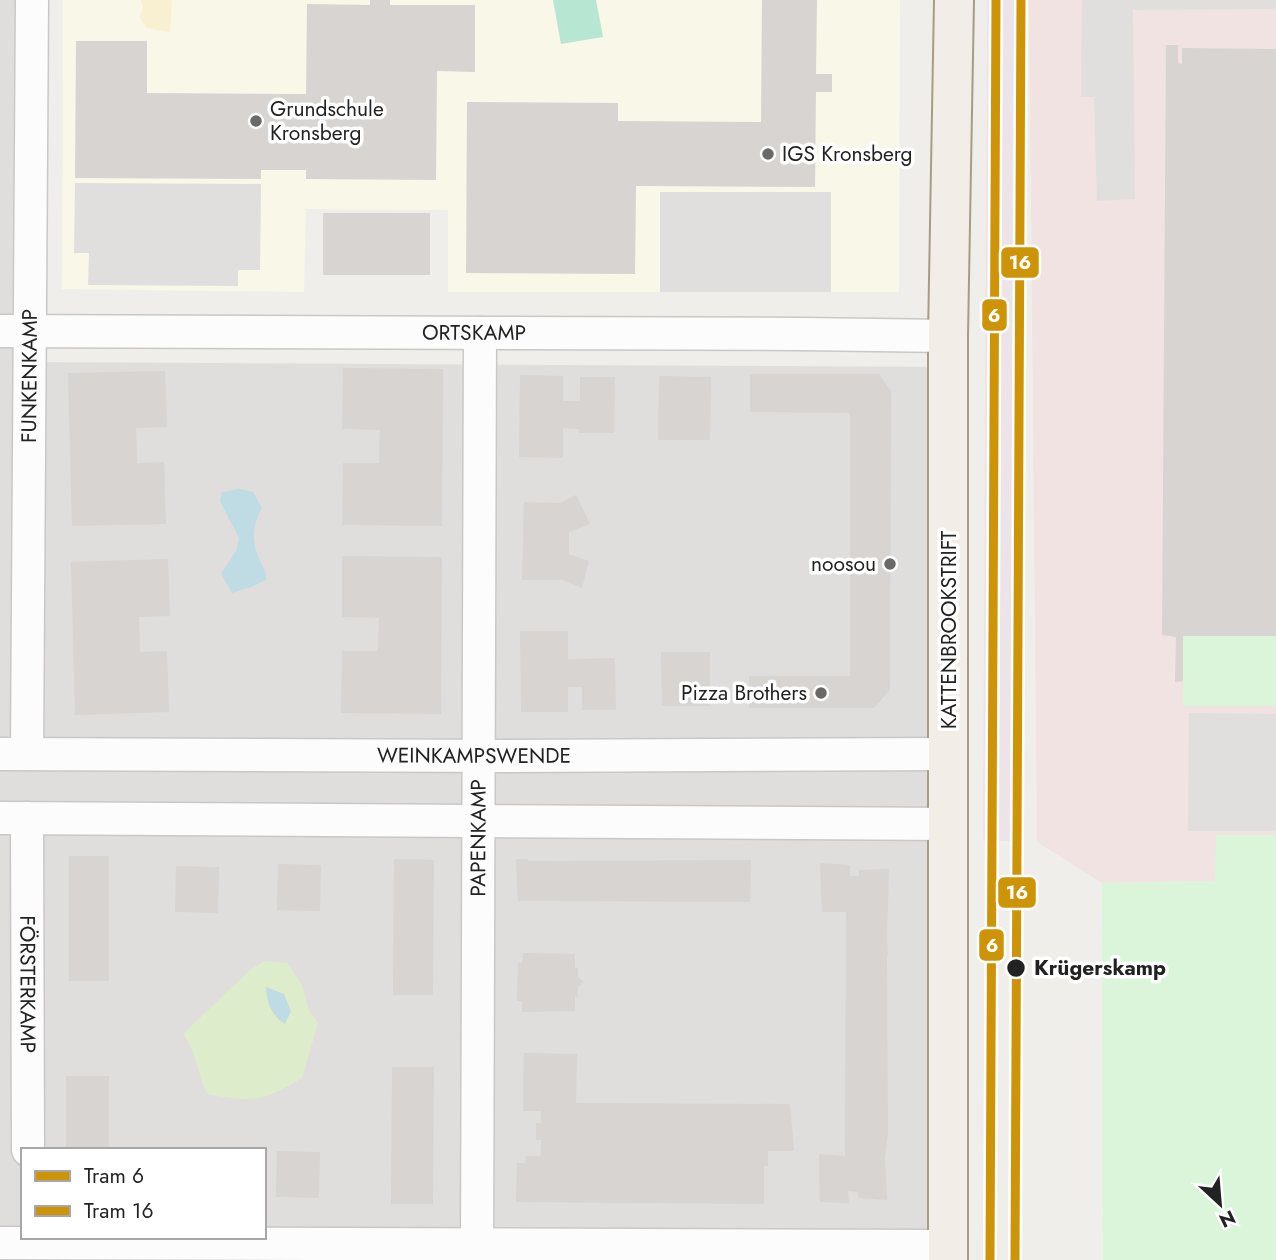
<svg xmlns="http://www.w3.org/2000/svg" width="1276" height="1260" font-family="Jost,sans-serif">
<style>
.residential{fill:#dfdedc;fill-rule:evenodd}
.commercial{fill:#f1e3e1}
.industrial{fill:#ede4e9}
.education{fill:#f8f7e8}
.grass{fill:#ddeccb}
.sand{fill:#f8f0d0}
.park{fill:#daf5da}
.pitch{fill:#b7e6d2}
.parking{fill:#e0dfde}
.water{fill:#bfdbe3}
.building{fill:#d7d4d2}
.lines{fill:none;stroke-linecap:round;stroke-linejoin:round}
.minor-casing{stroke:#c9c8c7;stroke-width:35}
.major-casing{stroke:#a79c86;stroke-width:42}
.minor{stroke:#fdfcfc;stroke-width:32}
.major{stroke:#f3ede7;stroke-width:38}
.tram-1-casing{stroke:#fff;stroke-width:14}
.tram-2-casing{stroke:#fff;stroke-width:14}
.tram-1{stroke:#ce9407;stroke-width:9}
.tram-2{stroke:#ce9407;stroke-width:9}
.poi-dot{fill:#6a6968;stroke:#fff;stroke-width:2.5}
.stop-dot{fill:#222;stroke:#fff;stroke-width:2.5}
.labels{text-anchor:middle;dominant-baseline:central;stroke-width:7;stroke-linejoin:round;paint-order:stroke}
.poi-label{font-size:21px;fill:#222;stroke:#fff;text-anchor:start}
.street-label{font-size:21px;fill:#222;stroke:#fff}
.stop-label{font-size:21px;font-weight:bold;fill:#222;stroke:#fff;text-anchor:start}
.line-badge{stroke:#fff;stroke-width:2.5}
.badge-label{font-size:19px;text-anchor:middle;font-weight:bold;fill:#fff}
</style>
<rect width="100%" height="100%" fill="#f0eeeb"/>
<path class="residential" d="M 0,0 L 24,0 L 21,362 L 939,367 L 933,1260 L 0,1260 ZM 23,1150 L 264,1150 L 264,1237 L 23,1237 Z"/>
<polygon class="commercial" points="1029,0 1276,0 1276,836 1216,881 1102,883 1037,842"/>
<polygon class="industrial" points="987,0 1016,0 1013,841 983,841"/>
<polygon class="education" points="63,0 900,0 899,292 448,292 448,210 306,209 304,292 62,289"/>
<path class="grass" d="M 264,961 L 287,963 L 302,985 L 309,1010 L 318,1023 L 302,1078 C 261,1103 253,1102 207,1094 C 198,1074 196,1052 183,1034 L 250,970 Z"/>
<polygon class="sand" points="141,0 172,0 170,32 146,28 140,17 143,7"/>
<g class="park">
<rect x="1183" y="636" width="93" height="70"/>
<polygon points="1216,835 1276,835 1276,1260 1103,1260 1102,883 1215,881"/>
</g>
<polygon class="pitch" points="553,0 596,0 603,37 561,44"/>
<g class="parking">
<polygon points="1082,0 1276,0 1276,9 1133,10 1135,199 1097,201 1094,97 1081,97"/>
<polygon points="75,183 261,184 260,270 238,270 238,286 88,285 89,253 74,253"/>
<rect x="660" y="192" width="171" height="100"/>
<polygon points="1189,713 1276,714 1276,831 1188,831"/>
</g>
<g class="water">
<path d="M 239,489 L 253,492 L 262,508 C 253,523 251,541 259,558 C 262,566 267,571 266,580 L 251,587 L 232,593 L 221,574 L 236,551 L 239,538 L 220,501 L 222,492 Z"/>
<path d="M 266,987 L 284,994 L 291,1011 L 285,1024 C 271,1015 267,1003 266,987 Z"/>
</g>
<g class="building">
<polygon points="370,0 390,0 390,5 475,5 475,72 437,71 436,180 306,179 306,170 261,170 261,179 75,178 76,41 147,41 147,93 306,94 307,4 370,5"/>
<polygon points="762,0 817,0 816,74 832,74 832,92 816,92 815,187 636,186 635,274 466,273 467,102 618,103 618,121 761,122"/>
<polygon points="1166,45 1178,45 1178,63 1182,64 1182,48 1276,49 1276,636 1183,636 1183,681 1175,682 1176,637 1162,635"/>
<rect x="323" y="213" width="107" height="62"/>
<polygon points="343,368 443,369 442,526 342,525 343,463 379,463 380,430 342,429"/>
<polygon points="165,371 167,427 136,428 137,463 164,462 166,524 72,526 68,373"/>
<polygon points="750,374 879,374 891,391 890,690 874,708 749,708 749,676 850,676 850,413 750,412"/>
<polygon points="520,375 563,376 563,401 580,401 580,377 615,377 614,433 579,433 579,429 563,428 563,458 519,457"/>
<polygon points="659,376 711,377 710,440 658,440"/>
<polygon points="576,495 590,524 569,532 569,554 589,561 582,588 562,580 522,580 524,502 560,503"/>
<polygon points="342,556 442,557 441,714 341,713 342,651 378,651 379,618 342,617"/>
<polygon points="168,559 170,616 139,617 140,652 167,651 169,712 75,715 71,562"/>
<polygon points="520,631 568,631 568,659 615,658 616,710 582,710 582,687 568,687 568,712 521,712"/>
<polygon points="661,652 710,652 710,706 662,706"/>
<rect x="69" y="856" width="40" height="125"/>
<polygon points="394,859 434,860 433,995 393,995"/>
<polygon points="516,859 528,859 528,861 751,860 750,902 518,901"/>
<polygon points="820,863 850,865 850,876 859,876 859,870 889,869 887,938 888,956 887,956 888,1131 885,1159 887,1200 858,1198 858,1192 848,1191 849,1203 820,1202 819,1154 845,1156 846,912 822,912"/>
<polygon points="278,864 321,865 320,911 277,910"/>
<polygon points="176,866 219,867 218,913 175,912"/>
<polygon points="523,953 575,954 575,968 578,968 578,977 583,982 578,987 578,997 575,996 575,1011 522,1012 522,1001 517,1001 518,963 522,963"/>
<polygon points="524,1053 577,1054 576,1103 790,1104 794,1151 768,1151 768,1166 764,1166 764,1204 516,1202 517,1163 525,1163 526,1156 540,1156 541,1153 541,1140 536,1140 536,1123 541,1123 541,1111 523,1111"/>
<polygon points="392,1067 434,1067 433,1204 391,1204"/>
<rect x="66" y="1076" width="43" height="74"/>
<polygon points="277,1151 320,1152 319,1198 276,1197"/>
</g>
<g class="lines">
<defs>
<g id="minor">
<path id="s1" d="M 0,331 L 802,334 L 948,336"/>
<path id="s2" d="M 0,754 L 506,756 L 950,754"/>
<path id="s3" d="M 27,754 L 32,0"/>
<polyline points="0,818 949,824"/>
<path id="s4" d="M 27,818 L 28,1150"/>
<polyline points="0,1243 949,1246"/>
<path id="s5" d="M 477,1260 L 480,333"/>
</g>
<polyline id="major" points="948,1260 948,336 954,0"/>
</defs>
<use href="#minor" class="minor-casing"/>
<use href="#major" class="major-casing"/>
<use href="#minor" class="minor"/>
<use href="#major" class="major"/>
<defs>
<polyline id="tram-1" points="990,1260 996,0"/>
<polyline id="tram-2" points="1015,1260 1021,0"/>
</defs>
<use href="#tram-1" class="tram-1-casing"/>
<use href="#tram-2" class="tram-2-casing"/>
<use href="#tram-1" class="tram-1"/>
<use href="#tram-2" class="tram-2"/>
</g>
<g class="poi-dot">
<circle cx="256" cy="121" r="7"/>
<circle cx="768" cy="154" r="7"/>
<circle cx="890" cy="564" r="7"/>
<circle cx="821" cy="693" r="7"/>
</g>
<circle class="stop-dot" cx="1016" cy="968" r="10"/>
<g class="labels">
<g class="poi-label">
<text x="270" y="109">Grundschule<tspan x="270" dy="24">Kronsberg</tspan></text>
<text x="782" y="154">IGS Kronsberg</text>
<text x="876" y="564" text-anchor="end">noosou</text>
<text x="807" y="693" text-anchor="end">Pizza Brothers</text>
</g>
<g class="street-label">
<text stroke="none"><textPath href="#s1" startOffset="474">ORTSKAMP</textPath></text>
<text stroke="none"><textPath href="#s3" startOffset="378">FUNKENKAMP</textPath></text>
<text transform="translate(949 630) rotate(-90)">KATTENBROOKSTRIFT</text>
<text stroke="none"><textPath href="#s2" startOffset="474">WEINKAMPSWENDE</textPath></text>
<text stroke="none"><textPath href="#s5" startOffset="422">PAPENKAMP</textPath></text>
<text stroke="none"><textPath href="#s4" startOffset="166">FÖRSTERKAMP</textPath></text>
</g>
<g class="stop-label">
<text x="1034" y="968">Krügerskamp</text>
</g>
</g>
<g class="line-badge">
<rect x="1000" y="246" width="40" height="33" rx="7" fill="#ce9407"/>
<rect x="981" y="298" width="27" height="34" rx="7" fill="#ce9407"/>
<rect x="997" y="876" width="40" height="33" rx="7" fill="#ce9407"/>
<rect x="978" y="928" width="27" height="34" rx="7" fill="#ce9407"/>
</g>
<g class="badge-label">
<text x="1020" y="269">16</text>
<text x="994" y="322">6</text>
<text x="1017" y="899">16</text>
<text x="992" y="952">6</text>
</g>
<rect x="21" y="1148" width="245" height="91" fill="#ffffff" stroke="#a7a7a7" stroke-width="2"/>
<rect x="35" y="1171" width="35" height="10" fill="#ce9407" stroke="#a7a7a7" stroke-width="2"/>
<text x="84" y="1183" font-size="21" fill="#222222">Tram 6</text>
<rect x="35" y="1206" width="35" height="10" fill="#ce9407" stroke="#a7a7a7" stroke-width="2"/>
<text x="84" y="1218" font-size="21" fill="#222222">Tram 16</text>
<g transform="translate(1220 1204) rotate(154)" stroke="#ffffff" stroke-width="5" paint-order="stroke">
<path d="M0-5L12 26L0 18L-12 26Z" fill="#222222"/>
<text y="-10" font-size="19" font-weight="bold" text-anchor="middle" fill="#222222">N</text>
</g>
</svg>
